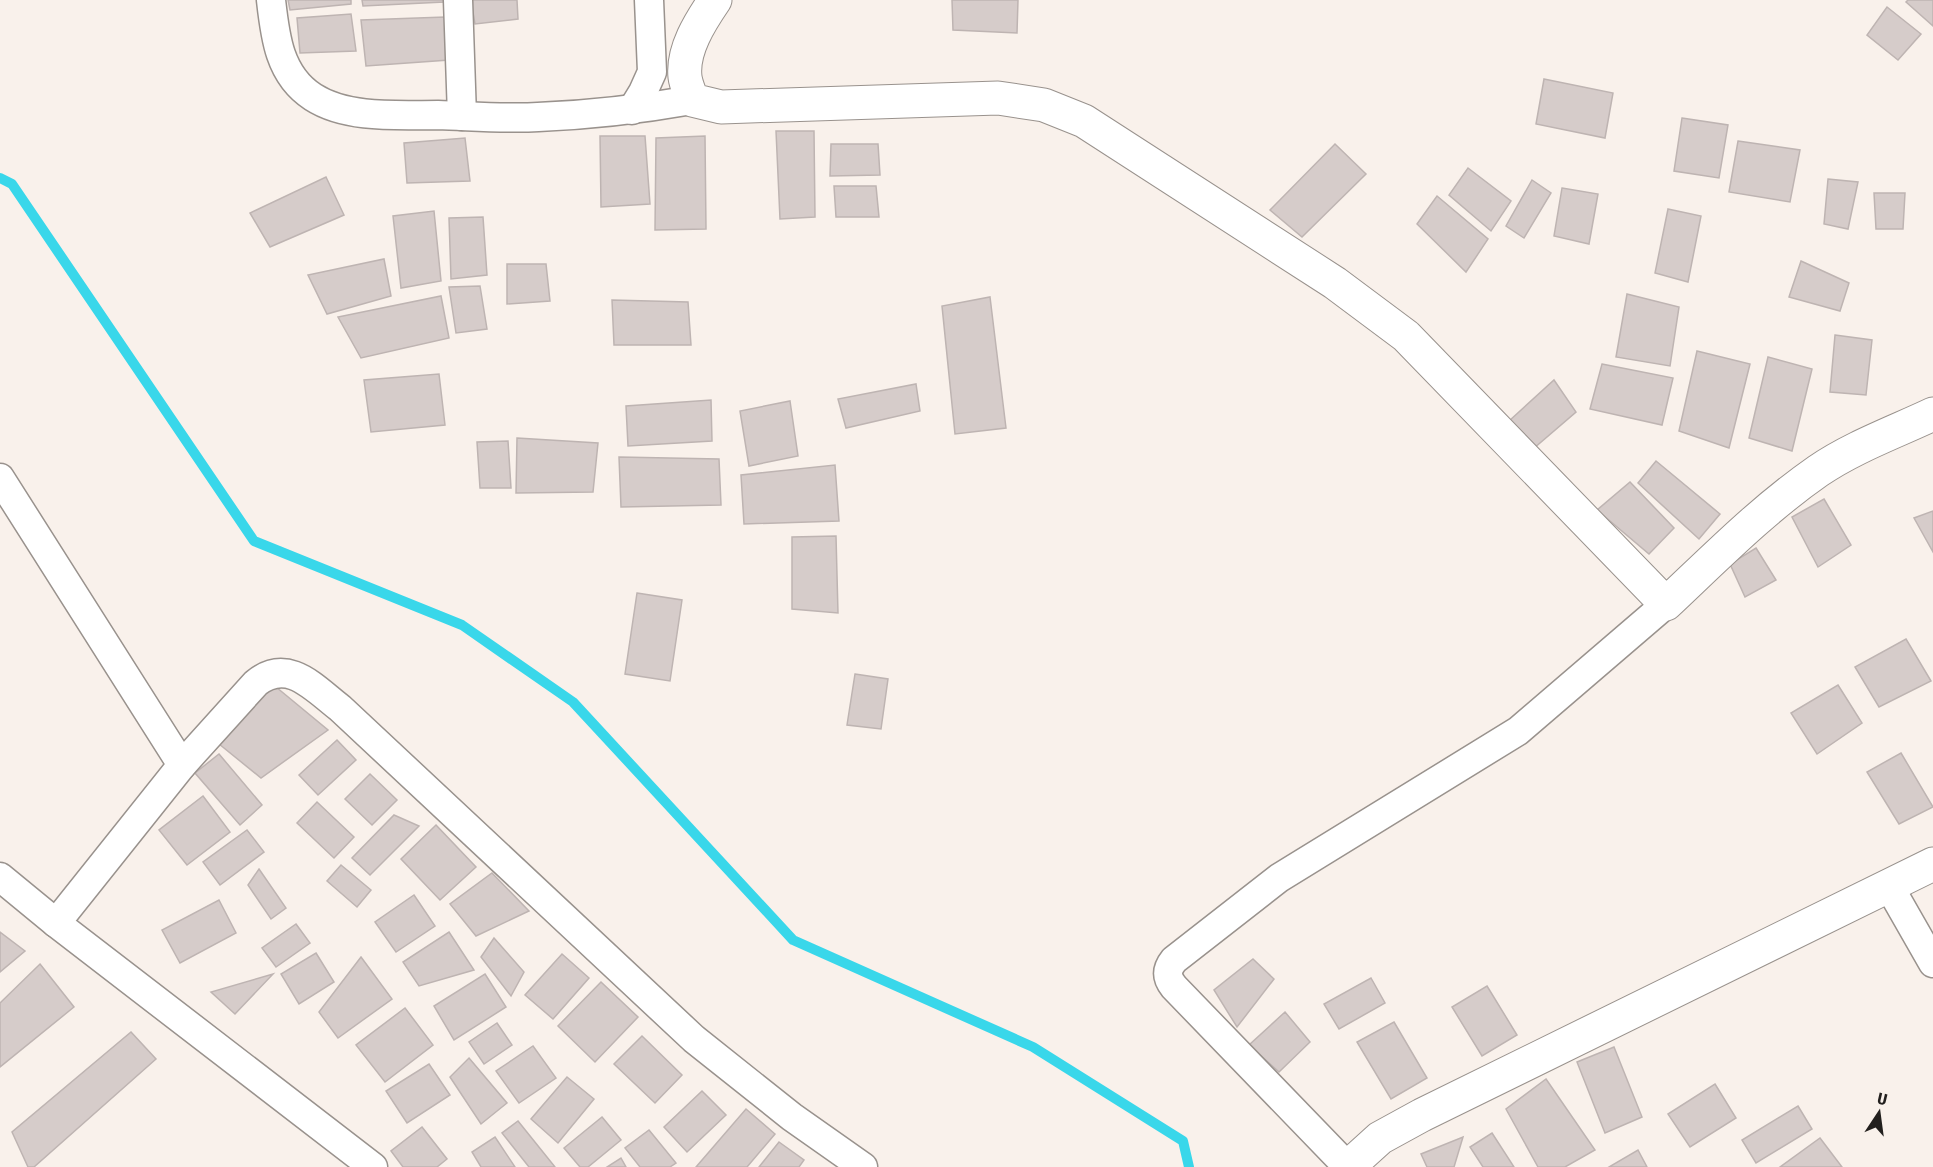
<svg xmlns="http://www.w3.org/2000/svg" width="1933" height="1167" font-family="'Fira Sans Condensed',sans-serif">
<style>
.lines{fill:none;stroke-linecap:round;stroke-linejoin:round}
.stream{stroke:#39d7ea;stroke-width:10}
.building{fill:#d6ccca;stroke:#beb4b2;stroke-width:1.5}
.minor-casing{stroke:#99928d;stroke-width:31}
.tertiary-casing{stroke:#99928d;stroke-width:35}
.minor{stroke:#fff;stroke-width:28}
.tertiary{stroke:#fff;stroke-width:33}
</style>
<rect width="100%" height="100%" fill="#f9f1eb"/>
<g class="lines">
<polyline class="stream" points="0,178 12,184 254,541 462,625 573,702 793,940 1033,1047 1183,1141 1189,1167"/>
</g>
<g class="building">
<polygon points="288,0 351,0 351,4 290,10"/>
<polygon points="362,0 444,0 444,2 363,6"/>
<polygon points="471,0 517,0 518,19 475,24"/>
<polygon points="952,0 1018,0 1017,33 953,30"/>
<polygon points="1908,0 1933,0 1933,26 1906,2"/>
<polygon points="1887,7 1921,34 1898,60 1867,35"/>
<polygon points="351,14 356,51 300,53 297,18"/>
<polygon points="445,17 449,60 366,66 361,20"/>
<polygon points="1544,79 1613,93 1605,138 1536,124"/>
<polygon points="1682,118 1728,125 1719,178 1674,171"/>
<polygon points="776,131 814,131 815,217 780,219"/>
<polygon points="600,136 645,136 650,204 601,207"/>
<polygon points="705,136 706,229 655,230 656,138"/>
<polygon points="465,138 470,181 407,183 404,143"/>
<polygon points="1738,141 1800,150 1790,202 1729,192"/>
<polygon points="831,144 878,144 880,175 830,176"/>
<polygon points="1335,144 1366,174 1302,237 1270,210"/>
<polygon points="1468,168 1511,201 1491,231 1449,195"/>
<polygon points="326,177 344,215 270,247 250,213"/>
<polygon points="1828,179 1858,182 1848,229 1824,224"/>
<polygon points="1532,180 1551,193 1524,238 1506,226"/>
<polygon points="834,186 876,186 879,217 836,217"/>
<polygon points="1562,188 1598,194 1589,244 1554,236"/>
<polygon points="1874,193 1905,193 1903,229 1876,229"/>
<polygon points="1437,196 1488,239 1466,272 1417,224"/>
<polygon points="1668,209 1701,216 1688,282 1655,273"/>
<polygon points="434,211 441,281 401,288 393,216"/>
<polygon points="483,217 487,275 451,279 449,218"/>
<polygon points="384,259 391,296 327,314 308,275"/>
<polygon points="1801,261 1849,283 1840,311 1789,297"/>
<polygon points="507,264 546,264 550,301 507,304"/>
<polygon points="480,286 487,329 456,333 449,287"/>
<polygon points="1627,294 1679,307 1670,366 1616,357"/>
<polygon points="441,296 449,338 361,358 338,317"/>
<polygon points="990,297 1006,428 955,434 942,306"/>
<polygon points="612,300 688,302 691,345 614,345"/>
<polygon points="1835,335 1872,340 1866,395 1830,392"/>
<polygon points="1697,351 1750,364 1729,448 1679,431"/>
<polygon points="1768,357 1812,369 1792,451 1749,438"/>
<polygon points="1602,364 1673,378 1662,425 1590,409"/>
<polygon points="439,374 445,425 371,432 364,380"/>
<polygon points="1554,380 1576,412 1533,449 1509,421"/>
<polygon points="916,384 920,411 846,428 838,399"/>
<polygon points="711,400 712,441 628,446 626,406"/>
<polygon points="790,401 798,456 749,466 740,411"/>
<polygon points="517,438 598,443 593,492 516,493"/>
<polygon points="508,441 511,488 480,488 477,442"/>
<polygon points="619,457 719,459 721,505 621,507"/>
<polygon points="1656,461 1720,514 1699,539 1638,483"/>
<polygon points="835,465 839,521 744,524 741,475"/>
<polygon points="1630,482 1674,528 1649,554 1597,510"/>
<polygon points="1824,499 1851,545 1818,567 1792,517"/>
<polygon points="1933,511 1933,552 1914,518"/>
<polygon points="836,536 838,613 792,609 792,537"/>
<polygon points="1756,548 1776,580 1745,597 1730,564"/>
<polygon points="637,593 682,600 670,681 625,674"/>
<polygon points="1906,639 1931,681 1879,707 1855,667"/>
<polygon points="855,674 888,679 881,729 847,725"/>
<polygon points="270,682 328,730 261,778 219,744"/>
<polygon points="1838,685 1862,723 1817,754 1791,713"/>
<polygon points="337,740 356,760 318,795 299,775"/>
<polygon points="1901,753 1933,807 1899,824 1867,772"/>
<polygon points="219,754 262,805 240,825 195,773"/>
<polygon points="370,774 397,800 372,825 345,799"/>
<polygon points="203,796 230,832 187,865 159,830"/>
<polygon points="317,802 354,837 334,858 297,823"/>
<polygon points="394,815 419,826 370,875 352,858"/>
<polygon points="436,825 476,867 440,900 401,859"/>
<polygon points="247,830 264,852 220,885 203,862"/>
<polygon points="341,865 371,890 357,907 327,881"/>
<polygon points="259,869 286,908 271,919 248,885"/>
<polygon points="492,873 529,911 476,936 450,904"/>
<polygon points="414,895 435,926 396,952 375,922"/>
<polygon points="219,900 236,933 180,963 162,930"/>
<polygon points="296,924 310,943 276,967 262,948"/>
<polygon points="0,932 25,951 0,972"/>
<polygon points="449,932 474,970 419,986 403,962"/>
<polygon points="494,938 524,972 511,996 481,957"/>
<polygon points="316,953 334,982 299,1004 281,974"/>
<polygon points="562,954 589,978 553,1019 525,995"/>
<polygon points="361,957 392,999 338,1038 319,1012"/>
<polygon points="1253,959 1274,979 1237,1027 1214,990"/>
<polygon points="40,964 74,1007 0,1067 0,1003"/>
<polygon points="273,974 235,1014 211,992"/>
<polygon points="485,974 506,1007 454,1040 434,1006"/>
<polygon points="1371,978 1385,1003 1339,1029 1324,1004"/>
<polygon points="601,982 638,1017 595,1062 558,1026"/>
<polygon points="1487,986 1517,1035 1482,1056 1452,1007"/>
<polygon points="405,1008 433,1045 385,1082 356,1045"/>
<polygon points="1285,1012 1310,1042 1279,1072 1249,1045"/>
<polygon points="1394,1022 1427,1078 1391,1099 1357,1042"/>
<polygon points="497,1023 512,1045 484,1064 469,1042"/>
<polygon points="131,1032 156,1059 34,1167 28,1167 12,1132"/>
<polygon points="642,1036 682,1075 655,1103 614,1064"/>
<polygon points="533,1046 556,1078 519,1103 496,1071"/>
<polygon points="1614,1047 1642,1117 1605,1133 1577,1062"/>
<polygon points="469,1058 507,1103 481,1124 450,1077"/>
<polygon points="429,1064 450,1095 407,1123 386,1091"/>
<polygon points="567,1077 594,1099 558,1143 531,1119"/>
<polygon points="1546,1079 1595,1150 1565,1167 1538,1167 1506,1109"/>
<polygon points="1715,1084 1736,1118 1690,1147 1668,1114"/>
<polygon points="702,1091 726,1115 687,1152 664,1127"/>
<polygon points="1798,1106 1812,1129 1756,1163 1742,1140"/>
<polygon points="746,1109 775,1134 747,1167 696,1167"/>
<polygon points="602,1117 621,1140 588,1167 580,1167 564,1148"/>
<polygon points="518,1121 555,1167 529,1167 502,1133"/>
<polygon points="422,1127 447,1159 437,1167 403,1167 391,1151"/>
<polygon points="649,1130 676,1163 670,1167 640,1167 625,1148"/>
<polygon points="1492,1133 1514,1167 1483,1167 1470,1147"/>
<polygon points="495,1137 515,1167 481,1167 472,1152"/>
<polygon points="1463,1137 1454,1167 1427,1167 1421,1154"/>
<polygon points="1820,1138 1842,1167 1780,1167"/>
<polygon points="779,1142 804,1160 799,1167 759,1167"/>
<polygon points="1638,1150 1647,1167 1609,1167"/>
<polygon points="621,1158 626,1167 607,1167"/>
</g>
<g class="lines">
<defs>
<g id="minor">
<path d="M 271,0 C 275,36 279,75 313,97 C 347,119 398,115 438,115 C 471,116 505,119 538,117 C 590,115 641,109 692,100"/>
<polyline points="458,0 462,116"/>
<polyline points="632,110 643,92 652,72 649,0"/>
<path d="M 0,478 L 182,765 L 256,683 C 288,657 314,688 340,708 L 694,1039 L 792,1117 L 863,1167"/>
<polyline points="0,877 56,923 373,1167"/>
<polyline points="1889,886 1933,963"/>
<polyline points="56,923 182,765"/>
<path d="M 1348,1167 L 1174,987 C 1166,977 1166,970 1174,960 L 1279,878 L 1518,731 L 1666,604"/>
</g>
<g id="tertiary">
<path d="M 715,0 C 700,22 682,50 685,77 C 686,85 690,93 692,100 L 721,107 L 998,98 L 1044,105 L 1084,121 L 1335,283 L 1406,336 L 1666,604 C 1715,558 1762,510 1818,471 C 1853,447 1895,432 1933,414"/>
<polyline points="1348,1167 1380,1138 1422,1115 1933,864"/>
</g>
</defs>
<use href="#minor" class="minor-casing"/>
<use href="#tertiary" class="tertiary-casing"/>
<use href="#minor" class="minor"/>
<use href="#tertiary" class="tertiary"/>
</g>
<g transform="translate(1879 1113) rotate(13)" stroke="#f9f1eb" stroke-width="4.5" paint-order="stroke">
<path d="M0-4.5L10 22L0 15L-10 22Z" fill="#221f1d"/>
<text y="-9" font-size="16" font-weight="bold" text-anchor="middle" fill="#221f1d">U</text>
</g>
</svg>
